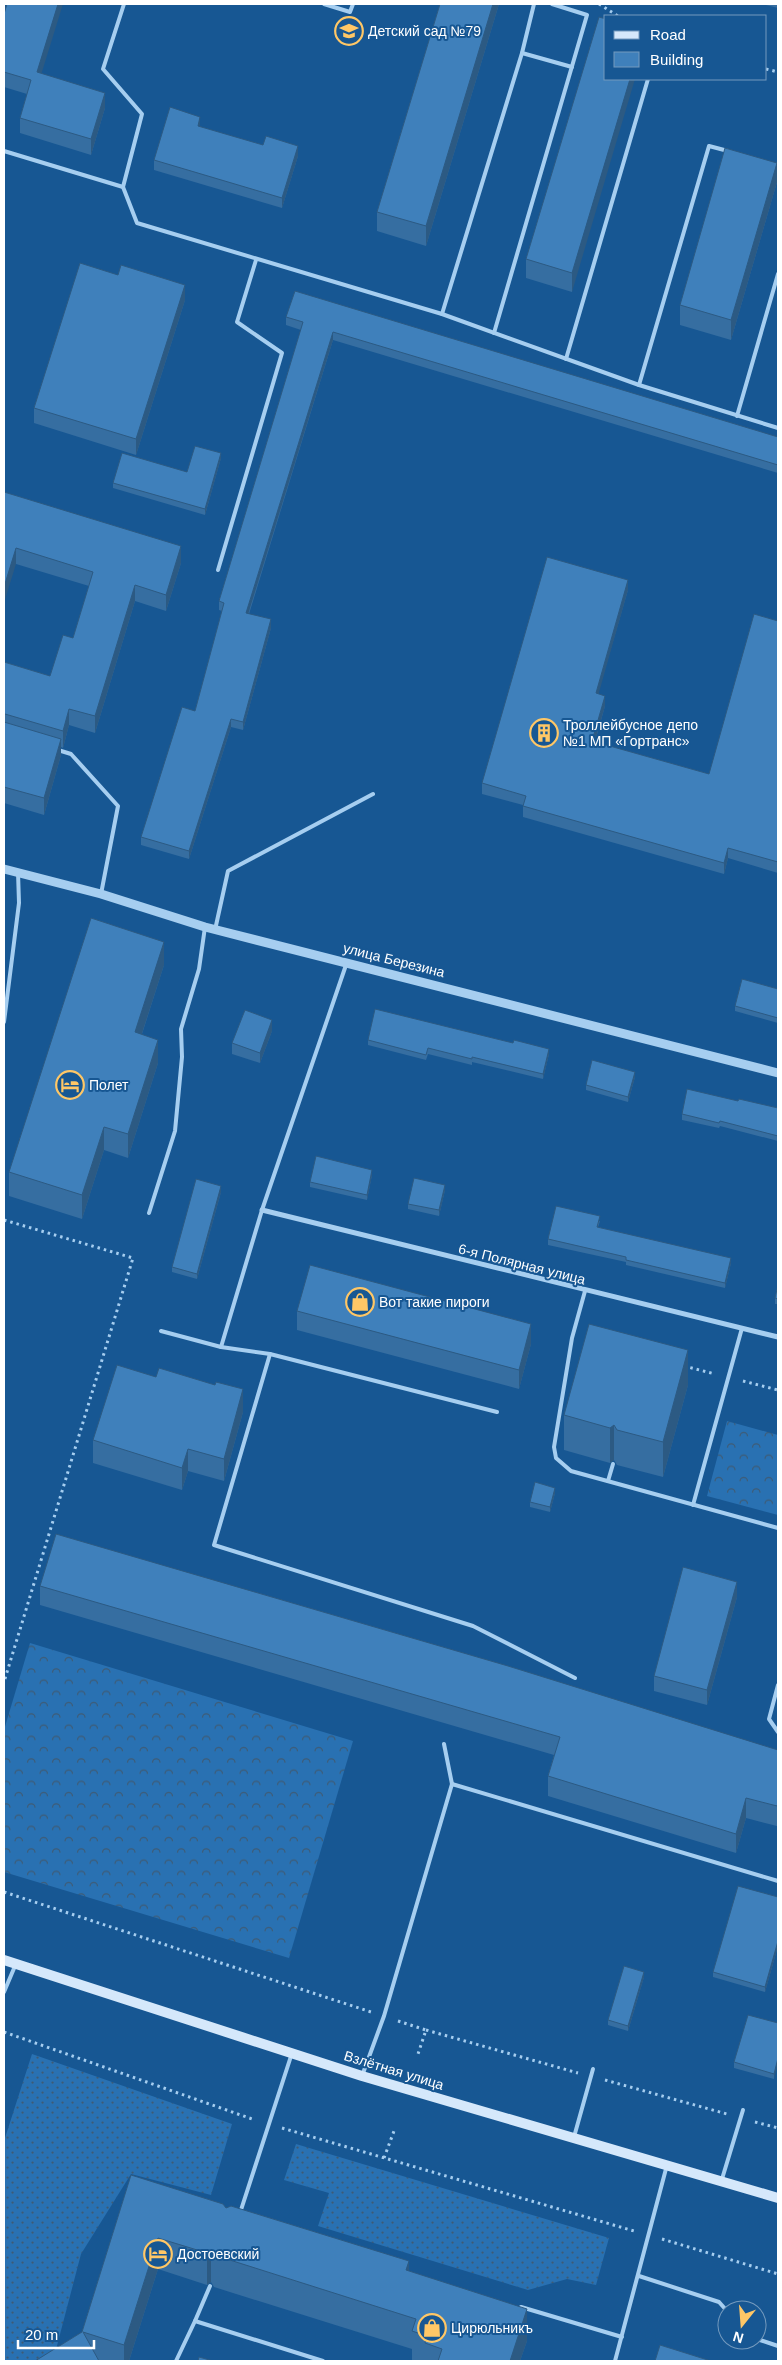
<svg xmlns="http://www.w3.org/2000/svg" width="782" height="2365" font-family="Helvetica,sans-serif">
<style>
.grass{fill:url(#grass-dots)}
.forest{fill:url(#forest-crowns)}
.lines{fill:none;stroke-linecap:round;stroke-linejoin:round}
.path{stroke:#a6cef0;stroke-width:3;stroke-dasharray:2.5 4;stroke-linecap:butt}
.service{stroke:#a6cef0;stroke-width:4}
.minor{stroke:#a6cef0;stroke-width:5}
.tertiary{stroke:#a6cef0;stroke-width:9}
.secondary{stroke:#d5e8fb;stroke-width:10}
.wall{fill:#366ea1}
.shaded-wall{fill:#2c5a83}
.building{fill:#3f80bb;stroke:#2c5a83}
.labels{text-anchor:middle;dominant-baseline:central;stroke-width:4;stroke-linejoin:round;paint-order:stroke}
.poi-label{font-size:14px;fill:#fff;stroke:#175793;text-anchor:start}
.street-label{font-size:14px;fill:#fff;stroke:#175793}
</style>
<defs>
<pattern id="grass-dots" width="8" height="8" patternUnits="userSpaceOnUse" patternTransform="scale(1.25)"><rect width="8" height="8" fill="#2971b2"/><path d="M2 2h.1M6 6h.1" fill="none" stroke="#3e5b75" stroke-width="1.8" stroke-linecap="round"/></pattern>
<pattern id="forest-crowns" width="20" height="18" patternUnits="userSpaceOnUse" patternTransform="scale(1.25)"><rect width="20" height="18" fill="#2971b2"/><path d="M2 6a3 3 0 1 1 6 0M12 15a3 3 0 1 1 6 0" fill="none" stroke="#3e5b75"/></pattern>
</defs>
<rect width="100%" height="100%" fill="#175793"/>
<g class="grass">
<polygon points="32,2054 232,2124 211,2195 131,2174 81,2254 53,2361 4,2361 4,2141"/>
<polygon points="296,2144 609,2238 596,2285 567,2279 528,2290 318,2226 329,2193 284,2180"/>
</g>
<g class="forest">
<polygon points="727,1421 778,1435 778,1515 707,1496"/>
<polygon points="30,1643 353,1741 289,1958 4,1872 4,1730"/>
</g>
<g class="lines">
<g class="path">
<polyline points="599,4 618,16"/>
<polyline points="766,69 778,72"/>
<polyline points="4,1220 133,1258 4,1682"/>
<polyline points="684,1366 715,1374"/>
<polyline points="743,1381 778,1390"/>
<polyline points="4,1892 371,2012"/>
<polyline points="398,2021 426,2030 418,2054"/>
<polyline points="426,2030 578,2073"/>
<polyline points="4,2032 255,2120"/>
<polyline points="605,2080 727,2114"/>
<polyline points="755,2122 778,2128"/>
<polyline points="282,2128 634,2231"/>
<polyline points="384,2158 394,2131"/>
<polyline points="662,2239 778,2274"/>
</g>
<g class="service">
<polyline points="324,4 350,12 353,4"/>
<polyline points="522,53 572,67"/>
<polyline points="4,151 123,187 137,223 442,314 639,385 778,428"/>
<polyline points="123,187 142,114 103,69 124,4"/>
<polyline points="442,314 522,53 534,4"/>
<polyline points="494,333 587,15 552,4"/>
<polyline points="566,359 648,79"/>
<polyline points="639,385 709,146 728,151"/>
<polyline points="737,416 778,274"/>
<polyline points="218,570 282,353 237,322 256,260"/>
<polyline points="58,750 71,754 118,806 101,894"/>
<polyline points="215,930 228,871 373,794"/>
<polyline points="4,1022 19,903 18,872"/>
<polyline points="149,1213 175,1131 182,1057 181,1029 199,969 205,927"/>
<polyline points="585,1291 572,1338 554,1447 556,1458 571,1471 778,1528"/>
<polyline points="161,1331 221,1347 270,1354 497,1412"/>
<polyline points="221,1347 262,1210 346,965"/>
<polyline points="270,1354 214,1545 473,1626 575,1678"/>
<polyline points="608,1481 613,1464"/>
<polyline points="693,1505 742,1328"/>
<polyline points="778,1685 769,1719 778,1732"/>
<polyline points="444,1744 452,1784"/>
<polyline points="4,1992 15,1966"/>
<polyline points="362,2076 384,2016 452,1784 778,1881"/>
<polyline points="574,2137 593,2069"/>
<polyline points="722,2179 743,2110"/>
<polyline points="240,2213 292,2053"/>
<polyline points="639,2276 719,2302 727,2311"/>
<polyline points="521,2307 622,2337"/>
<polyline points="195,2321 210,2286"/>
<polyline points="757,2339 778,2346"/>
<polyline points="176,2361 195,2321 323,2361"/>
<polyline points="615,2361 667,2165"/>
</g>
<polyline class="minor" points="262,1210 778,1337"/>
<polyline class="tertiary" points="4,869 101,894 205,927 778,1073"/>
<polyline class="secondary" points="4,1960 362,2076 778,2198"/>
</g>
<g class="wall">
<polygon points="440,4 499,4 426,246 377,231 377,212"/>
<polygon points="762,4 778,4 778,8"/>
<polygon points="4,14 42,74 105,108 91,155 20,133 20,118 27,94 4,87"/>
<polygon points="606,19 572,292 526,278 526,259"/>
<polygon points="200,127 298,156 282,208 154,170 154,160"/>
<polygon points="777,182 731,340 680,325 680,305"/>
<polygon points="185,300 136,455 34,423 34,408"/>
<polygon points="286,317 778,437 778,473 333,340 249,614 271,628 243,730 231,727 189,859 141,845 141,837 195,711 222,611 219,610 219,601 301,330 286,325"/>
<polygon points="221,458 205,515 113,488 113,483 187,472"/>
<polygon points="4,492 181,563 166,611 135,601 95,733 69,725 63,748 61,747 61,755 44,815 4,803 4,662 50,676 73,638 89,586 16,564"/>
<polygon points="628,590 598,693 605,706 595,742 709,774 778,621 778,873 728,858 724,874 523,817 523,805 482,794 482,783"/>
<polygon points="164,965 142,1034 158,1063 128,1158 104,1150 82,1219 9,1196 9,1172"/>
<polygon points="778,989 778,1023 735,1011 735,1006"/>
<polygon points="272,1031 260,1063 232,1054 232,1043"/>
<polygon points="368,1040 549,1054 543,1079 472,1062 472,1065 428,1054 426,1060 368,1045"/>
<polygon points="635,1077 628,1102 586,1090 586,1085"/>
<polygon points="738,1101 778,1108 778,1141 720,1126 719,1128 682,1120 682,1114"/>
<polygon points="372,1175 367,1200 310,1187 310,1182"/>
<polygon points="445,1190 439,1216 408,1209 408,1204"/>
<polygon points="221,1192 197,1279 172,1272 172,1267"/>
<polygon points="600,1221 598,1227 731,1263 725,1288 626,1265 626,1262 548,1245 548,1239"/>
<polygon points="778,1285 778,1304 775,1304 775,1298"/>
<polygon points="297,1311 531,1344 519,1389 297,1330"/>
<polygon points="688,1385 663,1477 617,1465 614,1460 610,1463 564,1450 564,1415"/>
<polygon points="243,1412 224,1481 188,1471 182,1490 93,1463 93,1440"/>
<polygon points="555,1493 550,1512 530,1507 530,1502"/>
<polygon points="40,1586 778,1750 777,1826 746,1818 736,1853 548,1796 548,1776 554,1755 40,1605"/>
<polygon points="737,1597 707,1705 654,1691 654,1676"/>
<polygon points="778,1897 778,1946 765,1992 713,1977 713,1972"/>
<polygon points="644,1977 628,2031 608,2025 608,2020"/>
<polygon points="778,2023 774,2079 734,2068 734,2062"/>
<polygon points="131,2175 409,2271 527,2341 520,2361 412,2361 412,2349 214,2287 211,2282 207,2285 158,2269 129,2361 35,2361 82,2332"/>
</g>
<g class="shaded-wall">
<polygon points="58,4 63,4 37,88 37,72"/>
<polygon points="493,4 499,4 426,246 426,226"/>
<polygon points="630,79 635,79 572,292 572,273"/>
<polygon points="105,93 105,108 91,155 91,139"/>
<polygon points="200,117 200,127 198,126"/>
<polygon points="298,146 298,156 282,208 282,198"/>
<polygon points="777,163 777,182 731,340 731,320"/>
<polygon points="185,285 185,300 136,455 136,439"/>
<polygon points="333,332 333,340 246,621 246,613"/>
<polygon points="221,453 221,458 205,515 205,509"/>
<polygon points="181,546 181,563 166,611 166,595"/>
<polygon points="16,548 16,564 4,603 4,587"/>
<polygon points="628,580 628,590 596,703 596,693"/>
<polygon points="135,585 135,601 95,733 95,716"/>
<polygon points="271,619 271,628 243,730 243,722"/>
<polygon points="605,696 605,706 592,751 592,741"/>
<polygon points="69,709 69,725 63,748 63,731"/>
<polygon points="5,714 5,730 4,731 4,715"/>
<polygon points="231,719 231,727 189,859 189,851"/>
<polygon points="61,739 61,755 44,815 44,798"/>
<polygon points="728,848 728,858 724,874 724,863"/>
<polygon points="164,942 164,965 135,1055 135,1032"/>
<polygon points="272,1020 272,1031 260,1063 260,1053"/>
<polygon points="158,1040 158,1063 128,1158 128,1134"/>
<polygon points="549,1049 549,1054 543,1079 543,1074"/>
<polygon points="635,1072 635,1077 628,1102 628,1097"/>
<polygon points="104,1127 104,1150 82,1219 82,1195"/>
<polygon points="372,1170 372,1175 367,1200 367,1195"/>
<polygon points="445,1185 445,1190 439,1216 439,1210"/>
<polygon points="221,1186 221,1192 197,1279 197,1274"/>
<polygon points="731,1258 731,1263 725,1288 725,1283"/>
<polygon points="531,1324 531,1344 519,1389 519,1370"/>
<polygon points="688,1350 688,1385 663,1477 663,1442"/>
<polygon points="243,1389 243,1412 224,1481 224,1459"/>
<polygon points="614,1425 614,1460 610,1463 610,1428"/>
<polygon points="188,1449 188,1471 182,1490 182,1468"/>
<polygon points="555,1488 555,1493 550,1512 550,1507"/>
<polygon points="737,1582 737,1597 707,1705 707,1690"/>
<polygon points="746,1798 746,1818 736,1853 736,1834"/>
<polygon points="778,1803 778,1822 777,1826 777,1806"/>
<polygon points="778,1941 778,1946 765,1992 765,1987"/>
<polygon points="644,1972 644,1977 628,2031 628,2026"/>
<polygon points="778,2058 778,2063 774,2079 774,2074"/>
<polygon points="158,2238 158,2269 129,2361 124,2361 124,2345"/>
<polygon points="211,2251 211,2282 207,2285 207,2253"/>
<polygon points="409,2261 409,2293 406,2270"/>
<polygon points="527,2309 527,2341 520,2361 510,2361"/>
</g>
<g class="building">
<polygon points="7,4 58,4 37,72 105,93 91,139 20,118 31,80 4,72 4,14"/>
<polygon points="440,4 493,4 426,226 377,212"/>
<polygon points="599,17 606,19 606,79 630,79 572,273 526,259"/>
<polygon points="170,107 200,117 198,126 263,145 266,136 298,146 282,198 154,160"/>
<polygon points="725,148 777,163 731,320 680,305"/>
<polygon points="80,263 118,275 121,265 185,285 136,439 34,408"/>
<polygon points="295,291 778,437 778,465 333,332 246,613 271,619 243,722 231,719 189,851 141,837 182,707 195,711 224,603 219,601 303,322 286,317"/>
<polygon points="195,446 221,453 205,509 113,483 122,453 187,472"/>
<polygon points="4,492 181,546 166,595 135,585 95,716 69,709 63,731 5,714 4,715 4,662 50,676 63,635 73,638 93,572 16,548 4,587"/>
<polygon points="547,557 628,580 596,693 605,696 592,741 709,774 754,614 778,621 778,862 728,848 724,863 523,806 526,796 482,783"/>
<polygon points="4,722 61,739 44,798 4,787"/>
<polygon points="91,918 164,942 135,1032 158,1040 128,1134 104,1127 82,1195 9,1172"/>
<polygon points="742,979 778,989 778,1018 735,1006"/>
<polygon points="375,1009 513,1043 514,1040 549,1049 543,1074 472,1057 472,1059 428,1048 426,1055 368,1040"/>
<polygon points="245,1010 272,1020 260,1053 232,1043"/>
<polygon points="592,1060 635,1072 628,1097 586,1085"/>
<polygon points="687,1089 738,1101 739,1099 778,1108 778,1136 720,1121 719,1123 682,1114"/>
<polygon points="316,1156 372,1170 367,1195 310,1182"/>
<polygon points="414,1178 445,1185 439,1210 408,1204"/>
<polygon points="196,1179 221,1186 197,1274 172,1267"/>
<polygon points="556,1206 600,1216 597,1227 731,1258 725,1283 626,1260 626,1257 548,1239"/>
<polygon points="310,1265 531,1324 519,1370 297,1311"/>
<polygon points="778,1285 778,1299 775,1298"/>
<polygon points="589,1324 688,1350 663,1442 617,1430 614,1425 610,1428 564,1415"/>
<polygon points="117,1365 156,1377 159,1368 215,1385 216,1382 243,1389 224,1459 188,1449 182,1468 93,1440"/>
<polygon points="535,1482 555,1488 550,1507 530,1502"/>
<polygon points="56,1534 508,1666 778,1750 778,1803 777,1806 746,1798 736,1834 548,1776 560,1737 40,1586"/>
<polygon points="683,1567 737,1582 707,1690 654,1676"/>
<polygon points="738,1886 778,1897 778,1941 765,1987 713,1972"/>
<polygon points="624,1966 644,1972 628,2026 608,2020"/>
<polygon points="748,2015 778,2023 778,2058 774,2074 734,2062"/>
<polygon points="131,2175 223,2204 226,2208 231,2206 409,2261 406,2270 527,2309 510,2361 438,2361 442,2349 425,2343 427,2336 412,2331 416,2319 214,2255 211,2251 207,2253 158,2238 124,2345 83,2332 99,2361 35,2361 82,2332"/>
<polygon points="660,2345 711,2361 655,2361"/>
<polygon points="199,2357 213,2361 198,2361"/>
</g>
<defs>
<symbol id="school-ring" viewBox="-11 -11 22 22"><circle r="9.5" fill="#175793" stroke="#ffc766" stroke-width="1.5"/><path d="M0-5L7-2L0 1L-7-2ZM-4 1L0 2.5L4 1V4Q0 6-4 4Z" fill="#ffc766"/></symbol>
<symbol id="building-ring" viewBox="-11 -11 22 22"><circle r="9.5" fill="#175793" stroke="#ffc766" stroke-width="1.5"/><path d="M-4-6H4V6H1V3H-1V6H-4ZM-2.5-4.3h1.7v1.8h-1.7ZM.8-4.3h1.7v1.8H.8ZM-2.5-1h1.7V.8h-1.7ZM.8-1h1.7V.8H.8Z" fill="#ffc766"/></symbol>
<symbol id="hotel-ring" viewBox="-11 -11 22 22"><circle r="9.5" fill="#175793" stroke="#ffc766" stroke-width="1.5"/><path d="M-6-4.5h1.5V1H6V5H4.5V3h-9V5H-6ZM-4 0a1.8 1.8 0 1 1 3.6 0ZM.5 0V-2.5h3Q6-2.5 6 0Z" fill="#ffc766"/></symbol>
<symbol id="shop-ring" viewBox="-11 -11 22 22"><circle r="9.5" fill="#175793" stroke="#ffc766" stroke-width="1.5"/><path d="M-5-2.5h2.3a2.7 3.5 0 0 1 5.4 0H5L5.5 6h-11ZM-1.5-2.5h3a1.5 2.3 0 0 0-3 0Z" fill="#ffc766"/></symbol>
</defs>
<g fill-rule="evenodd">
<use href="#school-ring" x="333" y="15" width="32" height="32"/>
<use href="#building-ring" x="528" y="717" width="32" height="32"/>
<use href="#hotel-ring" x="54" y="1069" width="32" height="32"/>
<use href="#shop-ring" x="344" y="1286" width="32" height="32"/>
<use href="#hotel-ring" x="142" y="2238" width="32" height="32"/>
<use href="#shop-ring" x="416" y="2312" width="32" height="32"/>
</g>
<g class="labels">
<g class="poi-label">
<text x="368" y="31">Детский сад №79</text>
<text x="563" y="725">Троллейбусное депо<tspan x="563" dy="16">№1 МП «Гортранс»</tspan></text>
<text x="89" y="1085">Полет</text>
<text x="379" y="1302">Вот такие пироги</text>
<text x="177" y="2254">Достоевский</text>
<text x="451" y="2328">Цирюльникъ</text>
</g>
<g class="street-label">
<text transform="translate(394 960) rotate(14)">улица Березина</text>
<text transform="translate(522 1264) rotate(14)">6-я Полярная улица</text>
<text transform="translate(394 2070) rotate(17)">Взлётная улица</text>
</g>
</g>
<rect width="782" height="2365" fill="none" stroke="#ffffff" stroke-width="10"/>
<rect x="604" y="15" width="162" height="65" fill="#175793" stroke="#749abe"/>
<rect x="614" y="31" width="25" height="8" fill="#d5e8fb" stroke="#749abe"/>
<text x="650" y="40" font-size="15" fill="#ffffff">Road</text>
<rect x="614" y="52" width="25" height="15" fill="#3f80bb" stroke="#749abe"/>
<text x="650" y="65" font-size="15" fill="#ffffff">Building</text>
<g transform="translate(742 2325) rotate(197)"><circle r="24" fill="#175793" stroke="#749abe"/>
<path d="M0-4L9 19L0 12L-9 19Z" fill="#ffc766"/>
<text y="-8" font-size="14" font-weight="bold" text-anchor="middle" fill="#ffffff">N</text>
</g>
<path d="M18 2340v8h76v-8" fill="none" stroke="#ffffff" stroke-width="2.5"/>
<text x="25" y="2340" font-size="15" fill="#ffffff" stroke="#175793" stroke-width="4" paint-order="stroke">20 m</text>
</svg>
